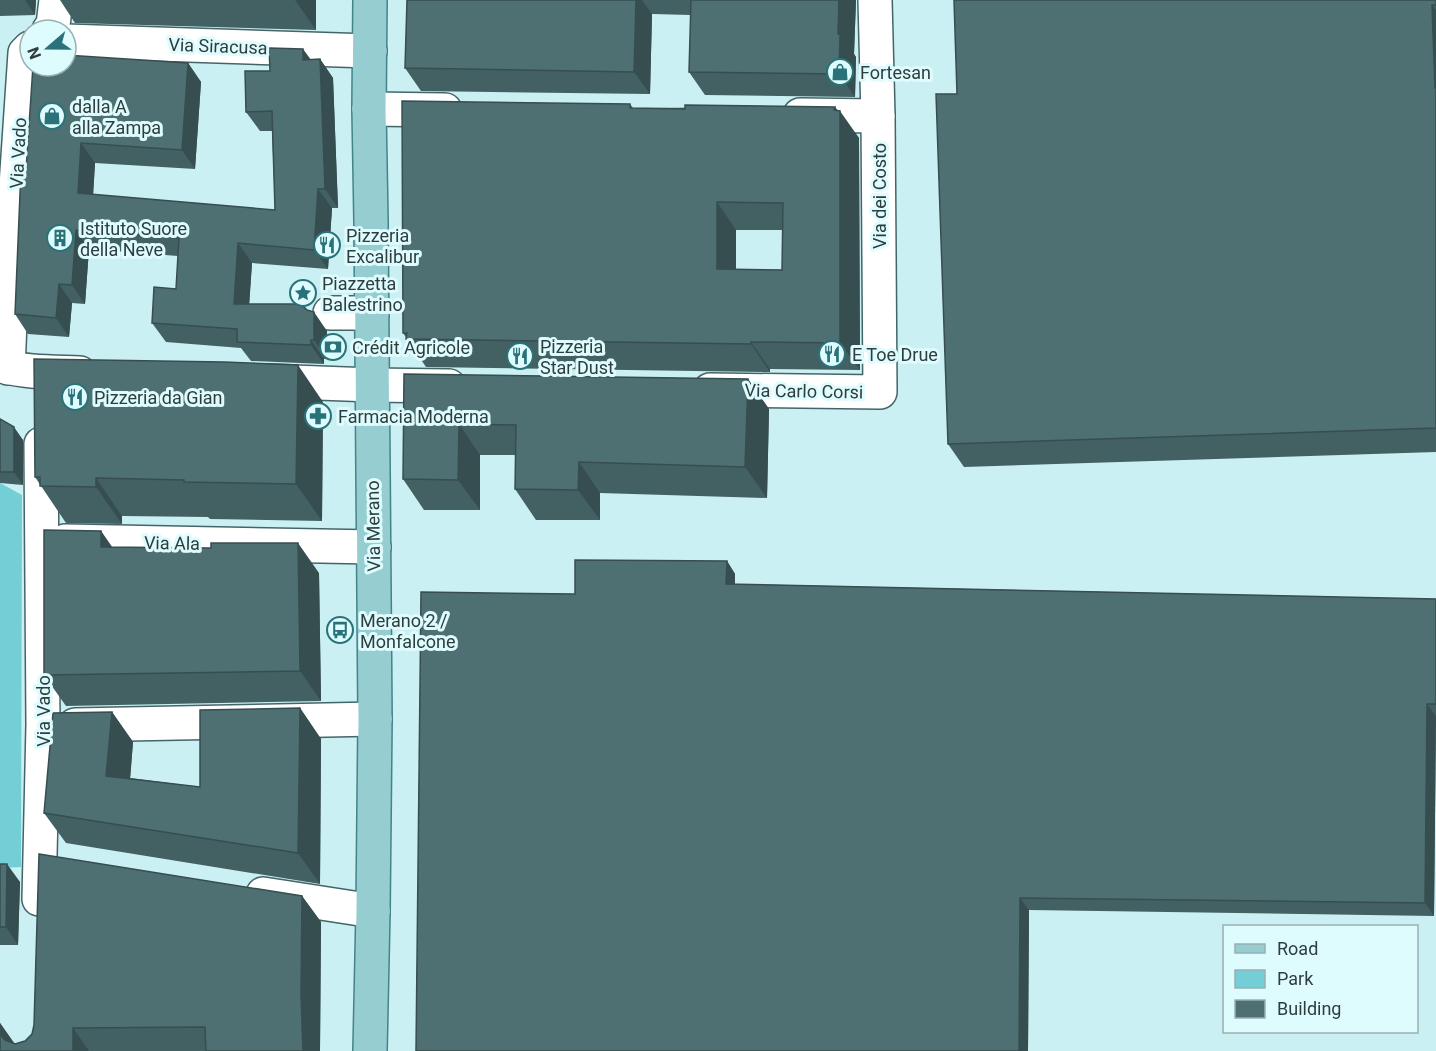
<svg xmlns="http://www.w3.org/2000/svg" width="1436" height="1051" font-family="Roboto,sans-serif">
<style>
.green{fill:#74ced6}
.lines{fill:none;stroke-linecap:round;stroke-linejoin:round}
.minor-casing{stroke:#446568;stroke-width:36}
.major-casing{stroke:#43848a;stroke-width:36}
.minor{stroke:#fff;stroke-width:33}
.major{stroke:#95cdd1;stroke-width:33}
.wall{fill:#436063;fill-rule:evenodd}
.shaded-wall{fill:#374e50}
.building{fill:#4e7073;stroke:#374e50;stroke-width:1.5;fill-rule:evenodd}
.labels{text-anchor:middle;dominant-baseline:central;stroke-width:6;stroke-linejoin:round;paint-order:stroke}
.street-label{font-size:18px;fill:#2f3d3f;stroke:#defcfe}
.poi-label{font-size:18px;fill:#2f3d3f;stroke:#defcfe;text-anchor:start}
</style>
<rect width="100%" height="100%" fill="#caf0f3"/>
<polygon class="green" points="0,483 22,495 21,867 0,868"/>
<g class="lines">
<defs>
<g id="minor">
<polyline points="49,30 53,25 56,0"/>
<polyline points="66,41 370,51"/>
<polyline points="369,109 445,110"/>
<polyline points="800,115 878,116"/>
<polyline points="330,313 372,313"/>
<path d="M 0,365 C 25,373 54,372 80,373"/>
<polyline points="8,368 16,186 25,53 30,48"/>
<polyline points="266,381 372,385 449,386"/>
<polyline points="710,390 880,392 878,116 875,0"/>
<polyline points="65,541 374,547"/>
<polyline points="75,725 375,719"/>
<polyline points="263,894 373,911"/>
<polyline points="39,899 43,725 41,444"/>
</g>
<polyline id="major" points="370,0 369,109 371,221 375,719 373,911 370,1051"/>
</defs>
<use href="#minor" class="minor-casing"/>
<use href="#major" class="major-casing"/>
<use href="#minor" class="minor"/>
<use href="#major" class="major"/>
</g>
<g class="wall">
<polygon points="0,0 36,0 35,15 0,16"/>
<polygon points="60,0 316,0 316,30 75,23"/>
<polygon points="407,0 856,0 854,54 856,57 855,97 705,95 689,72 691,15 652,14 650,94 421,91 405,68"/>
<polygon points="1436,0 1436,452 964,467 948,444 957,94"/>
<polygon points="311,59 320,59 333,78 338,208 332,208 328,269 252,263 249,304 327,331 327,359 324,359 324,364 251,361 241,348 166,342 152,323 176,289 178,256 89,249 85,304 72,303 69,337 28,334 15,314 26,170 188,63 201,82 195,169 95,163 93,195 275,210 272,131 260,131 246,112 270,71"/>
<path d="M 630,104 L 633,108 L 835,107 L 859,138 L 860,370 L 770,369 L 770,372 L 426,367 L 403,333 ZM 736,230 L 783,230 L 782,270 L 736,269 Z"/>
<polygon points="404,374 748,379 769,409 767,498 600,493 600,520 536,520 515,489 515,455 480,455 480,510 424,510 403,479"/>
<polygon points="323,402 322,521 210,519 208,517 122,516 122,524 66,523 35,477"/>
<polygon points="0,419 23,440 23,485 0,483"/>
<polygon points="101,531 112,548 319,573 321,701 66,706 44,675"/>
<polygon points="727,561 735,574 735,584 1436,599 1436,716 1434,916 1029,910 1028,1051 416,1051 575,594"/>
<polygon points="300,708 321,739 320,884 66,843 44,813 112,712 133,742 130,778 200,787"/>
<polygon points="0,864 20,882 18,945 0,945"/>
<polygon points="302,896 321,922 320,1051 0,1051 0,1023 15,1044 25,1041"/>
</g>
<g class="shaded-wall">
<polygon points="25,0 36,0 35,15"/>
<polygon points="295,0 316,0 316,30"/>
<polygon points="636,0 642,0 652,14 650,94 634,72"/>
<polygon points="839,0 856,0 854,54 856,57 855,97 839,74 838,34"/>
<polygon points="1432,5 1436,10 1436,90 1435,88"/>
<polygon points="303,49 317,68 303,60"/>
<polygon points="320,59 333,78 338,208 325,189"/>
<polygon points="188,63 201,82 195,169 182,150"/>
<polygon points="835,107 840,115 840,111 859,138 860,370 840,343"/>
<polygon points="81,143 95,163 92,213 78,193"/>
<polygon points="318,189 332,208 328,269 314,250"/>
<polygon points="717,202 736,230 736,297 717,269"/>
<polygon points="76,230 89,249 85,304 72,285"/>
<polygon points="238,243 252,263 248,323 234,304"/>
<polygon points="59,284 72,303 69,337 56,318"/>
<polygon points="314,312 327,331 327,359 314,340"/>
<polygon points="311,340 324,359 324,364 311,345"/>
<polygon points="751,342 770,369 770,372 751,344"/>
<polygon points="298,365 323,402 322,521 296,484"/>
<polygon points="748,379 769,409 767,498 745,467"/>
<polygon points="459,424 480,455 480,510 458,480"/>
<polygon points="14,427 23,440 23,485 14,472"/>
<polygon points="579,462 600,493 600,520 578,490"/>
<polygon points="96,478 122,516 122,524 96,487"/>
<polygon points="101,531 122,561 101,547"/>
<polygon points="298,543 319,573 321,701 300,671"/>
<polygon points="727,561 735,574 735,596 726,584"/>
<polygon points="1427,704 1436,716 1434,916 1425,903"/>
<polygon points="300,708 321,739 320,884 298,853"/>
<polygon points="112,712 133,742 128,806 106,776"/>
<polygon points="7,864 20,882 18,945 6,927"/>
<polygon points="302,896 321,922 320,1051 303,1051 301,995"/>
<polygon points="1020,898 1029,910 1028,1051 1019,1051"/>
<polygon points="0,1023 15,1045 16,1051 0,1035"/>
<polygon points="73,1028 89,1051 73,1051"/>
</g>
<g class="building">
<polygon points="407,0 636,0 634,72 405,68"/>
<polygon points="691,0 839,0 838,34 840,34 839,74 689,72"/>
<polygon points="954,0 1436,0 1436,5 1432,5 1435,88 1436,88 1436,428 948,444 936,94 957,94"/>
<polygon points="269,48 303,49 303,60 320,59 325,189 318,189 314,250 238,243 234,304 301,304 307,310 314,312 314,340 311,340 311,345 237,342 237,329 152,323 154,287 176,289 179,238 76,230 72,285 59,284 56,318 15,314 21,170 26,170 33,66 66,66 66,55 188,63 182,150 81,143 78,193 275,210 272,111 246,112 245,71 270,71"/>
<path d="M 402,101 L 630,104 L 630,108 L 685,109 L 685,105 L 835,107 L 834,110 L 840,111 L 840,343 L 751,342 L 751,344 L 406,339 L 407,333 L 403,333 ZM 717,202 L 783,203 L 782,270 L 717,269 Z"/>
<polygon points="34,359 224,362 298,365 296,484 184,482 184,480 96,478 96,487 40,486 40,477 35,477"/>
<polygon points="404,374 748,379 745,467 579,462 578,490 515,489 516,425 459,424 458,480 403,479"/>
<polygon points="0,419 14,427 14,472 0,472"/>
<polygon points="44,530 101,531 101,547 211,548 211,543 298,543 300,671 44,675"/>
<polygon points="575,560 727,561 726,584 1436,599 1436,704 1427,704 1425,903 1020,898 1019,1051 416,1051 421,592 575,594"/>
<polygon points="300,708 298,853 44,813 53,713 112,712 106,776 200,787 200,710"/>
<polygon points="39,854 302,896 301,995 303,1051 206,1051 205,1027 73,1028 73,1051 0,1051 0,1034 5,1040 15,1044 25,1041 32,1034 34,1025"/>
<polygon points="0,864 7,864 6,927 0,927"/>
</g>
<defs>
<symbol id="shop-ring" viewBox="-11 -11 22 22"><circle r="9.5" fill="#defcfe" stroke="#297279" stroke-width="1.5"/><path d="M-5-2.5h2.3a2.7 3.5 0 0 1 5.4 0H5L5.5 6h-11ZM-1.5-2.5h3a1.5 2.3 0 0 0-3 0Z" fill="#297279"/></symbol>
<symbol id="building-ring" viewBox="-11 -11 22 22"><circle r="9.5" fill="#defcfe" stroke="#297279" stroke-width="1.5"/><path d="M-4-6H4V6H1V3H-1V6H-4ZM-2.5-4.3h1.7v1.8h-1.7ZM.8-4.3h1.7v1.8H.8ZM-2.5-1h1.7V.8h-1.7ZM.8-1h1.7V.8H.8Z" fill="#297279"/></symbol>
<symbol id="restaurant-ring" viewBox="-11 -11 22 22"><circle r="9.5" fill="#defcfe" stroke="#297279" stroke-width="1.5"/><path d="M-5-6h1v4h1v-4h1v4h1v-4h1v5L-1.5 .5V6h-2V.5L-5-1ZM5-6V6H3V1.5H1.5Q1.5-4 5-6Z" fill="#297279"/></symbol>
<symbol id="sight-ring" viewBox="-11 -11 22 22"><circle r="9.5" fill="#defcfe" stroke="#297279" stroke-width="1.5"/><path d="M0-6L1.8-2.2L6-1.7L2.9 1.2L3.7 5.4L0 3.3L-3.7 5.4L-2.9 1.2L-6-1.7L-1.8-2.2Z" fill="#297279"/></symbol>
<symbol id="bank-ring" viewBox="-11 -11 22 22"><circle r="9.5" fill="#defcfe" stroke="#297279" stroke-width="1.5"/><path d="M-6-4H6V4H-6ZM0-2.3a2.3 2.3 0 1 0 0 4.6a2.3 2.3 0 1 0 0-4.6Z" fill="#297279"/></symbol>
<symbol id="pharmacy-ring" viewBox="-11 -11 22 22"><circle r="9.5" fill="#defcfe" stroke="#297279" stroke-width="1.5"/><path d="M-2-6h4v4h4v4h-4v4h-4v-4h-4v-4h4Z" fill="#297279"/></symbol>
<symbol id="bus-ring" viewBox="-11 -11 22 22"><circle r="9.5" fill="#defcfe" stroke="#297279" stroke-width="1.5"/><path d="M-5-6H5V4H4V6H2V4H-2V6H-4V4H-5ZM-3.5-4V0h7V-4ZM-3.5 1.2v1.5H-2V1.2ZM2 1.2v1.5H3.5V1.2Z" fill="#297279"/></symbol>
</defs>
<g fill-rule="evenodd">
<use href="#shop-ring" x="825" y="57" width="30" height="30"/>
<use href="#shop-ring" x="37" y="101" width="30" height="30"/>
<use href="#building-ring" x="45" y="223" width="30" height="30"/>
<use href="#restaurant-ring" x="312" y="230" width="30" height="30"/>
<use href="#sight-ring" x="288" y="278" width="30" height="30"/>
<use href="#bank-ring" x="318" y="332" width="30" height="30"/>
<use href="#restaurant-ring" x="817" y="339" width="30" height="30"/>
<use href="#restaurant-ring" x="505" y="341" width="30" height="30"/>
<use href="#restaurant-ring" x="60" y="382" width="30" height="30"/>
<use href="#pharmacy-ring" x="303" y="401" width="30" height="30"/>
<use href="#bus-ring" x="325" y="615" width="30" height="30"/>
</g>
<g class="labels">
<g class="street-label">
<text transform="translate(218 46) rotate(2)">Via Siracusa</text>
<text transform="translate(18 153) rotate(-87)">Via Vado</text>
<text transform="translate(879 196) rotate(-90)">Via dei Costo</text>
<text transform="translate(804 391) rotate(1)">Via Carlo Corsi</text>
<text transform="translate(373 526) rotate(-91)">Via Merano</text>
<text transform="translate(172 543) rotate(1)">Via Ala</text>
<text transform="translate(43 711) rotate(-90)">Via Vado</text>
</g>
<g class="poi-label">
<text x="860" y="72">Fortesan</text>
<text x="72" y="106">dalla A<tspan x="72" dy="21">alla Zampa</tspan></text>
<text x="80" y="228">Istituto Suore<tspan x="80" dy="21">della Neve</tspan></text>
<text x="346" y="235">Pizzeria<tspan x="346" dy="21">Excalibur</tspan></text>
<text x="322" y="283">Piazzetta<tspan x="322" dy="21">Balestrino</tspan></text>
<text x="540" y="346">Pizzeria<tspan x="540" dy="21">Star Dust</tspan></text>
<text x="352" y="347">Crédit Agricole</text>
<text x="852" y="354">E Toe Drue</text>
<text x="94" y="397">Pizzeria da Gian</text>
<text x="338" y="416">Farmacia Moderna</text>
<text x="360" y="620">Merano 2 /<tspan x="360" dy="21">Monfalcone</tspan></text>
</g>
</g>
<rect x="1223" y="925" width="195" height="108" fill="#defcfe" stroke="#98b0b2" stroke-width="1.5"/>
<rect x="1235" y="944" width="30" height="9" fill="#95cdd1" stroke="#98b0b2" stroke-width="1.5"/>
<text x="1277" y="955" font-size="18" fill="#2f3d3f">Road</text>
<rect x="1235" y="970" width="30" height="18" fill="#74ced6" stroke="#98b0b2" stroke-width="1.5"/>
<text x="1277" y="985" font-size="18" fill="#2f3d3f">Park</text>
<rect x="1235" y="1000" width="30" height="18" fill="#4e7073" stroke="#98b0b2" stroke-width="1.5"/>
<text x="1277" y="1015" font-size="18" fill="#2f3d3f">Building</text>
<g transform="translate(48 48) rotate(250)"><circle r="28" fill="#defcfe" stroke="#98b0b2" stroke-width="1.5"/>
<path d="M0-4.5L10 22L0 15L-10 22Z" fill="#297279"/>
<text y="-9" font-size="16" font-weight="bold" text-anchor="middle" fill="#2f3d3f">N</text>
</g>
</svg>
